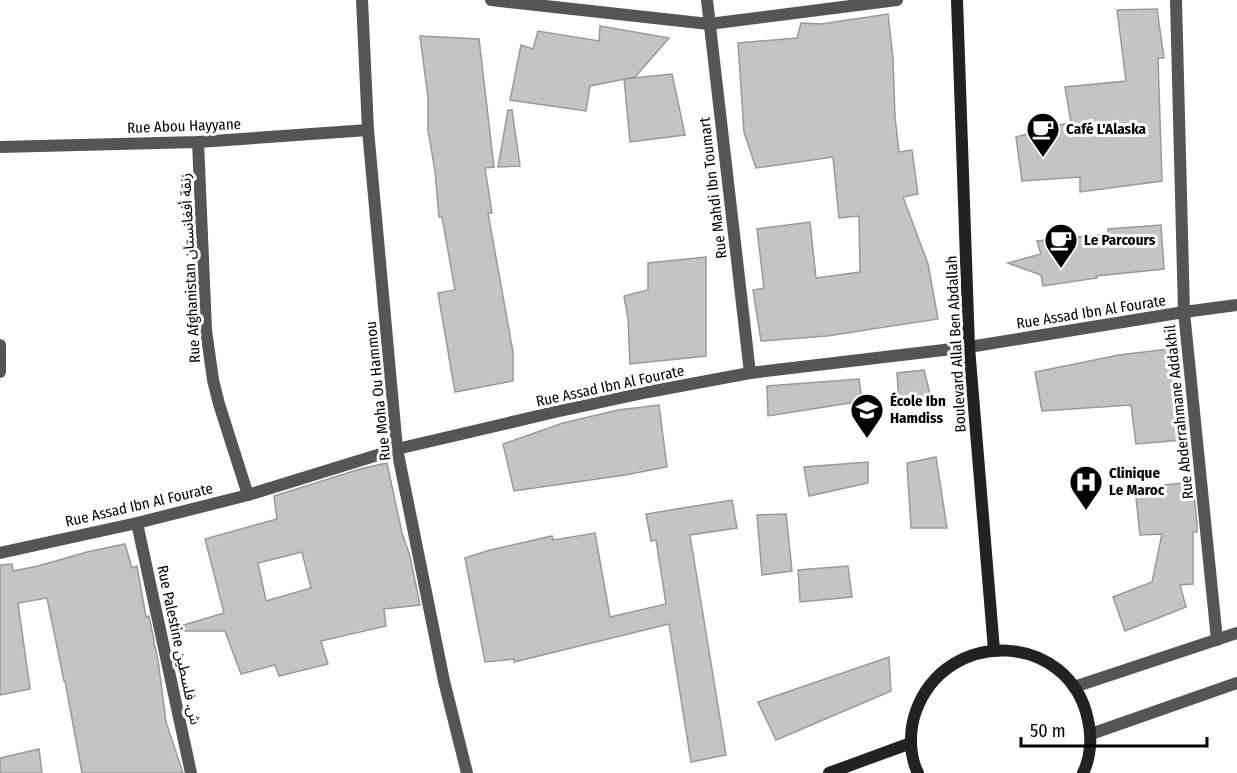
<svg xmlns="http://www.w3.org/2000/svg" width="1237" height="773" font-family="'Fira Sans Condensed','Noto Sans Arabic',sans-serif">
<style>
.building{fill:#c4c4c4;stroke:#999;stroke-width:1.5;fill-rule:evenodd}
.lines{fill:none;stroke-linecap:round;stroke-linejoin:round}
.minor{stroke:#555;stroke-width:12}
.tertiary{stroke:#555;stroke-width:12}
.secondary{stroke:#222;stroke-width:12}
.labels{text-anchor:middle;dominant-baseline:central;stroke-width:6;stroke-linejoin:round;paint-order:stroke}
.street-label{font-size:15px;fill:#000;stroke:#fff}
.poi-label{font-size:15px;font-weight:bold;fill:#000;stroke:#fff;text-anchor:start}
</style>
<rect width="100%" height="100%" fill="#fff"/>
<g class="building">
<polygon points="1157,9 1164,58 1158,58 1162,181 1080,192 1080,177 1022,181 1016,137 1071,122 1065,87 1126,81 1117,10"/>
<polygon points="888,14 893,58 895,117 899,152 912,150 918,194 903,197 928,264 938,319 827,336 761,341 753,290 764,288 757,229 810,222 816,278 860,272 859,216 839,218 833,157 756,168 744,132 738,43 797,38 801,23 821,24"/>
<polygon points="600,26 669,38 635,77 590,86 586,111 510,100 521,45 533,49 538,31 599,41"/>
<polygon points="420,36 479,39 494,167 485,168 492,213 488,213 513,352 513,381 455,392 438,293 455,290 442,217 439,217 435,171 428,130 428,98"/>
<polygon points="672,74 685,135 630,142 624,79"/>
<polygon points="508,110 512,110 520,166 498,167"/>
<polygon points="1161,225 1164,269 1096,276 1097,278 1043,286 1041,275 1008,263 1041,254 1037,241 1108,234 1108,229"/>
<polygon points="706,257 706,356 630,364 628,318 624,296 648,290 648,263"/>
<polygon points="1177,348 1181,411 1183,411 1183,440 1136,444 1131,405 1042,411 1035,372 1119,355"/>
<polygon points="924,370 931,398 899,404 897,373"/>
<polygon points="859,379 862,401 768,416 767,386"/>
<polygon points="659,405 667,467 625,475 514,491 503,444 563,423 618,410"/>
<polygon points="936,457 947,528 911,528 907,463"/>
<polygon points="868,462 868,483 809,496 804,467"/>
<path d="M 387,463 L 402,533 L 410,556 L 420,605 L 384,609 L 386,626 L 321,641 L 328,664 L 279,676 L 275,665 L 241,674 L 225,631 L 181,631 L 180,626 L 224,613 L 205,539 L 277,519 L 274,496 L 360,469 ZM 302,552 L 311,588 L 266,601 L 258,563 Z"/>
<polygon points="1193,482 1197,524 1197,532 1193,532 1193,584 1180,585 1186,607 1125,631 1113,597 1152,582 1162,534 1140,535 1135,488"/>
<polygon points="732,500 737,528 690,535 726,755 691,762 669,624 514,662 514,659 485,662 465,558 490,550 552,536 553,540 595,533 610,617 666,604 656,540 651,541 646,514"/>
<polygon points="786,514 792,571 762,575 757,515"/>
<polygon points="125,544 132,568 137,566 146,617 149,616 154,640 154,646 155,646 158,660 166,722 183,773 82,773 65,681 64,681 47,598 18,603 30,689 0,695 0,565 12,564 13,571 38,566 87,552"/>
<polygon points="848,566 852,597 800,602 798,570"/>
<polygon points="889,657 891,691 776,740 758,702"/>
<polygon points="39,749 42,773 0,773 0,758"/>
</g>
<g class="lines">
<g class="minor">
<polyline points="362,0 368,130 397,449 444,681 467,773"/>
<polyline points="491,0 709,24 897,0"/>
<polyline points="707,0 750,373"/>
<polyline points="1176,0 1184,312 1217,640"/>
<polyline points="198,142 206,330 213,380 219,404 248,495"/>
<polyline points="0,147 198,142 368,130"/>
<polyline points="0,345 0,372"/>
<polyline points="137,523 191,773"/>
<polyline points="0,553 137,523 248,495 397,449 555,412 648,392 750,373 969,347 1184,312 1237,305"/>
</g>
<g class="tertiary">
<polyline points="1074,687 1237,633"/>
<polyline points="1091,734 1237,683"/>
</g>
<g class="secondary">
<polyline points="957,0 969,347 994,650"/>
<polyline points="829,773 911,743"/>
<path d="M 918,773 C 909,755 909,730 916,711 C 947,626 1070,632 1088,720 C 1092,737 1091,757 1083,773"/>
</g>
</g>
<defs>
<symbol id="cafe-pin" viewBox="-11 -11 22 30"><path d="M0 17L-7.5 6A9.5 9.5 0 1 1 7.5 6Z" fill="#000" stroke="#fff"/><path d="M-5.5-4.5H6V0H3Q3 3.5 0 3.5H-2.5Q-5.5 3.5-5.5 0ZM3-3.2v2h1.7v-2ZM-6 4.5H4V6H-6Z" fill="#fff"/></symbol>
<symbol id="school-pin" viewBox="-11 -11 22 30"><path d="M0 17L-7.5 6A9.5 9.5 0 1 1 7.5 6Z" fill="#000" stroke="#fff"/><path d="M0-5L7-2L0 1L-7-2ZM-4 1L0 2.5L4 1V4Q0 6-4 4Z" fill="#fff"/></symbol>
<symbol id="hospital-pin" viewBox="-11 -11 22 30"><path d="M0 17L-7.5 6A9.5 9.5 0 1 1 7.5 6Z" fill="#000" stroke="#fff"/><path d="M-5-5h3v3.5h4V-5h3V5h-3V1.5h-4V5h-3Z" fill="#fff"/></symbol>
</defs>
<g fill-rule="evenodd">
<use href="#cafe-pin" x="1024" y="110" width="38" height="52"/>
<use href="#cafe-pin" x="1042" y="221" width="38" height="52"/>
<use href="#school-pin" x="848" y="391" width="38" height="52"/>
<use href="#hospital-pin" x="1067" y="463" width="38" height="52"/>
</g>
<g class="labels">
<g class="street-label">
<text transform="translate(184 126) rotate(-2)">Rue Abou Hayyane</text>
<text transform="translate(713 188) rotate(-97)">Rue Mahdi Ibn Toumart</text>
<text transform="translate(190 268) rotate(-93)">Rue Afghanistan زنقة أفغانستان</text>
<text transform="translate(1091 312) rotate(-9)">Rue Assad Ibn Al Fourate</text>
<text transform="translate(956 344) rotate(-93)">Boulevard Allal Ben Abdallah</text>
<text transform="translate(610 386) rotate(-12)">Rue Assad Ibn Al Fourate</text>
<text transform="translate(378 391) rotate(-96)">Rue Moha Ou Hammou</text>
<text transform="translate(1179 412) rotate(-96)">Rue Abderrahmane Addakhil</text>
<text transform="translate(139 505) rotate(-13)">Rue Assad Ibn Al Fourate</text>
<text transform="translate(179 645) rotate(78)">Rue Palestine ش. فلسطين</text>
</g>
<g class="poi-label">
<text x="1066" y="129">Café L'Alaska</text>
<text x="1084" y="240">Le Parcours</text>
<text x="890" y="401">École Ibn<tspan x="890" dy="17">Hamdiss</tspan></text>
<text x="1109" y="473">Clinique<tspan x="1109" dy="17">Le Maroc</tspan></text>
</g>
</g>
<path d="M1021 737v9h186v-9" fill="none" stroke="#000000" stroke-width="3"/>
<text x="1030" y="737" font-size="18" fill="#000000" stroke="#ffffff" stroke-width="4.5" paint-order="stroke">50 m</text>
</svg>
